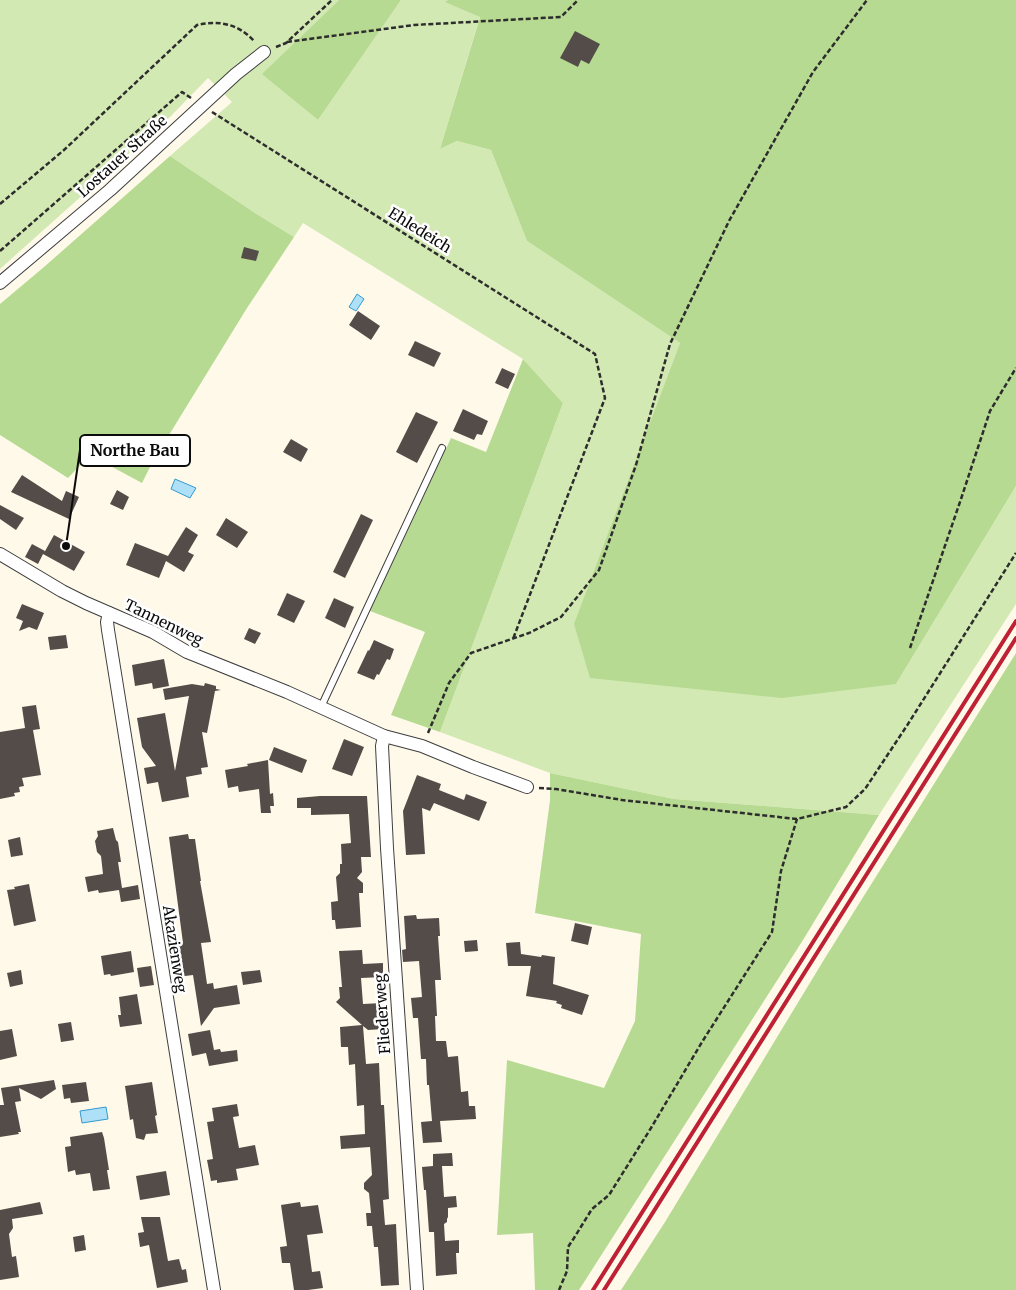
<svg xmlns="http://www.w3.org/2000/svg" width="1016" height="1290" font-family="Merriweather,serif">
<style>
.green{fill:#d3e9b3}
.forest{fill:#b7da92}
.water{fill:#aee0f7;stroke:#339bcf}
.building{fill:#544c48}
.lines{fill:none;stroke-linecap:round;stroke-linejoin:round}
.service-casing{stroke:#3e3e3e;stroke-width:8}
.minor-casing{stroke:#3e3e3e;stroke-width:14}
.path{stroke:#2d2d2d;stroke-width:2.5;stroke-dasharray:5 2.5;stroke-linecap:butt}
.service{stroke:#fff;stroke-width:6}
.minor{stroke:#fff;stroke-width:12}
.rail{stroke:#bd2133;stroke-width:4}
.labels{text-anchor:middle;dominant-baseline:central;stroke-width:5;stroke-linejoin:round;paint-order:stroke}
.street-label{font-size:15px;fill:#0b0b0b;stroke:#fff}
.leader{fill:none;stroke:#0b0b0b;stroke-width:2}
.callout-dot{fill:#0b0b0b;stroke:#fff;stroke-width:2}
.callout{fill:#fff;stroke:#0b0b0b;stroke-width:2}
.callout-label{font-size:16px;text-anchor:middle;font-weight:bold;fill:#0b0b0b}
</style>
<rect width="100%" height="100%" fill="#fff9ea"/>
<polygon class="green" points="0,0 339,0 263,74 318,120 401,0 448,0 446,2 480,16 440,149 457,141 491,150 527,241 680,343 575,624 896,684 1016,486 1016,604 879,815 674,799 550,773 440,732 563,403 523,359 303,223 294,237 255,213 170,156 232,102 208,78 171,116 0,269"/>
<g class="forest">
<polygon points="339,0 401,0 318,120 262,74"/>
<polygon points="448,0 1016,0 1016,486 896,684 782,698 590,678 574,624 680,343 527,241 491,150 457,141 440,149 480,17 445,2"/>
<polygon points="170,156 255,213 294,237 247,308 153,461 142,483 90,455 68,478 0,435 0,304 44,267"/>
<polygon points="523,359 563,403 440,732 391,715 425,632 370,611 451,438 486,452"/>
<polygon points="1016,653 1016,1290 621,1290 665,1222 825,958"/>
<polygon points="550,773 674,799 879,815 803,940 579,1290 535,1290 533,1233 497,1235 507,1060 604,1088 635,1021 641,934 535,913 550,800"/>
</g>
<g class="water">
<polygon points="357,294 364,299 356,311 349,307"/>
<polygon points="175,479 196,488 190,498 171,489"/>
<polygon points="106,1107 108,1119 82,1123 80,1111"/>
</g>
<g class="building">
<polygon points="575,31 600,44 589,64 581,60 578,67 560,58"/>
<polygon points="244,247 259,251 256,261 241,258"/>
<polygon points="358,311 380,326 371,340 349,325"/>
<polygon points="415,341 441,353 434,367 408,355"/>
<polygon points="502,368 515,374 508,389 495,383"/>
<polygon points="463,409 488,421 482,435 477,434 474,440 453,431"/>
<polygon points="416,412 438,422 417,463 396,452"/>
<polygon points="291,439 308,449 301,462 283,452"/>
<polygon points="22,475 62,501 66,491 79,497 69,519 11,492"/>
<polygon points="117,490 129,497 123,510 110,504"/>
<polygon points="0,505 24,518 16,530 0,519"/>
<polygon points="361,514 373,520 345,578 333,572"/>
<polygon points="226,518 248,532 237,548 216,535"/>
<polygon points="186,527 198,535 188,552 194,555 184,572 166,561 159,578 126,565 135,543 168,556"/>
<polygon points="54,535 85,552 74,571 43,554 38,564 25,557 32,544 45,551 44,553"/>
<polygon points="287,593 305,601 294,623 277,615"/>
<polygon points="334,598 354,607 345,628 325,618"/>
<polygon points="22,604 44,613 37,630 29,627 19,631 23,621 16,618"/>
<polygon points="249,628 261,633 255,644 244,639"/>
<polygon points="66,635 68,648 50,650 48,637"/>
<polygon points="374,640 394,649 390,660 387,659 379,675 377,674 374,680 357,673 368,650 369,651"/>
<polygon points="164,659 169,686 153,689 152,683 135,686 132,665"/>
<polygon points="205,683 216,686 216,689 221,690 215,691 207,733 202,732 208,767 201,768 202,774 186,777 189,797 162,802 158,782 147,784 144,768 156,766 142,747 137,718 165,713 175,771 189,696 165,700 163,689 192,684 204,686"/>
<polygon points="36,705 40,729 33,730 41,775 22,778 24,786 19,787 20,792 14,793 15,796 0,799 0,732 25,728 22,707"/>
<polygon points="344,739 364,747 352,776 332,769"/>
<polygon points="274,747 307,760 302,773 269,760"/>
<polygon points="268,760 270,794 273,793 274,806 270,806 271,813 261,813 259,789 239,792 238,786 228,788 225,770 248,766 247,764"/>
<polygon points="417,775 441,784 439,790 464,800 466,794 487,802 479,821 434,803 430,811 422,808 425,854 406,855 403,811"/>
<polygon points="320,796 367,796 371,857 361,857 362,872 357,878 363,883 363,893 359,893 361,927 336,929 335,920 332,920 331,902 338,901 336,877 340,873 340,864 342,864 341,844 351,843 349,814 311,815 311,808 297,808 297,798"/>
<polygon points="113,828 116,840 118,842 121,862 118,862 122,888 138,885 140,899 121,902 119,890 99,893 98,890 88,892 85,877 103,874 101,856 97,852 95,841 98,836 97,831"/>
<polygon points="188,834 189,839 195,839 201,881 200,881 211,942 201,943 207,984 213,983 214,989 237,985 240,1004 214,1008 201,1026 193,975 177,977 173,947 180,945 180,944 183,943 169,837"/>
<polygon points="20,837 23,855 11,857 8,840"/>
<polygon points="29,884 36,921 14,926 7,890 15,889 14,887"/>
<polygon points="416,915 417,919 439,918 440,936 438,936 441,980 435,980 437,1016 435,1016 436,1041 446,1041 448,1057 458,1056 461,1092 468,1091 469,1106 475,1106 476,1119 440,1121 442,1142 423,1143 421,1122 432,1121 429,1085 427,1085 426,1059 421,1059 418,1018 413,1018 411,998 422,997 419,961 403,962 402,950 406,949 404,916"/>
<polygon points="575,923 592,927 588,945 571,941"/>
<polygon points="477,940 478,951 465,952 464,941"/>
<polygon points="520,942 521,954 541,957 542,955 555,957 553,984 589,995 582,1015 561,1008 562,1005 556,1003 557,1001 526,996 531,966 508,966 506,943"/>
<polygon points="362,950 363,964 383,963 383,977 361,978 363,1004 382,1003 383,1029 368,1030 363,1026 366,1064 379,1063 381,1105 384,1105 389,1199 383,1200 385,1225 396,1224 399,1285 381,1286 378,1247 374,1247 372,1226 367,1226 366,1213 371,1213 369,1193 364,1189 364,1183 372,1175 370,1147 341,1149 340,1136 365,1134 364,1105 357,1106 355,1064 349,1065 348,1047 341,1047 340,1027 362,1025 336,1002 340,998 339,987 342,987 339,951"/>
<polygon points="131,951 134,972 111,976 110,974 104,975 101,956"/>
<polygon points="151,966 154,985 140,987 137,968"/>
<polygon points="21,970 23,984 10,987 7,973"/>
<polygon points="260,970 262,982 243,985 241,972"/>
<polygon points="137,994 142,1024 120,1027 118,1015 121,1015 119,997"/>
<polygon points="71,1022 74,1040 61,1042 58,1024"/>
<polygon points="12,1029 17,1056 0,1060 0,1031"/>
<polygon points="210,1030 214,1050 220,1049 221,1052 237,1050 238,1061 209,1066 206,1053 192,1056 188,1034"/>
<polygon points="54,1080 56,1089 41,1099 19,1088 21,1101 15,1102 21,1132 18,1132 19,1134 0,1137 0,1105 4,1105 1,1088"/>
<polygon points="86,1082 89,1101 71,1103 70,1098 64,1099 62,1085"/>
<polygon points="152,1082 157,1115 155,1116 158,1133 146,1134 144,1140 136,1138 133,1119 130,1120 125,1086"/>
<polygon points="237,1104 239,1116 233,1117 239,1148 255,1145 259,1165 236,1169 238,1180 217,1183 217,1180 211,1181 207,1160 213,1159 207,1122 214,1121 212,1108"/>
<polygon points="102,1132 104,1138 109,1170 107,1170 110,1189 93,1191 90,1173 76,1175 75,1170 68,1172 65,1147 71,1146 70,1137"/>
<polygon points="452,1153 453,1166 442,1166 444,1197 456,1196 457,1207 448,1208 448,1217 447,1219 447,1222 444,1224 445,1241 459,1240 459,1253 456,1253 457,1274 436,1276 434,1232 429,1232 426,1190 424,1190 422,1167 433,1166 433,1154"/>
<polygon points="166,1171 170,1195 140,1200 136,1176"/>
<polygon points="40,1202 43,1214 12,1219 13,1228 9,1234 12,1257 16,1256 19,1277 0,1280 0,1210"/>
<polygon points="300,1202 301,1207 318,1205 323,1233 307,1235 312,1272 320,1271 323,1288 308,1290 294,1290 290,1263 282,1263 280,1247 287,1246 281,1205"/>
<polygon points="141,1217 160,1217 168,1261 179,1259 182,1270 186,1269 188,1282 157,1288 149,1245 140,1247 138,1233 144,1232"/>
<polygon points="84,1235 86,1250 75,1252 73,1237"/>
</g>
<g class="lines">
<defs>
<polyline id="service" points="321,707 442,448"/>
<g id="minor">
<polyline points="0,283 110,190 236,74 264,52"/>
<polyline points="0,554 62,591 86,603 153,632 187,652 287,692 384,736 422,746 473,767 527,787"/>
<polyline points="109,613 107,622 108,630 214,1290"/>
<polyline points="384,736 382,746 387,848 417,1290"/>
</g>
</defs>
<use href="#service" class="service-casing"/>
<use href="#minor" class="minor-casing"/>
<g class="path">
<polyline points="287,42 414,25 561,17 578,0"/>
<polyline points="276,47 286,43 332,0"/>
<polyline points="212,112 595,354 605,398 513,639"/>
<path d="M 0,204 L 64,150 L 197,25 C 220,20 239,24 255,42"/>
<polyline points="0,251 182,92 191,98"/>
<polyline points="910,648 961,499 990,411 1016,368"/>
<polyline points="428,733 449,683 471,653 529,633 561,617 599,570 636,465 670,344 729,221 813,72 867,0"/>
<polyline points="539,788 556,789 622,800 797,819 846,807 865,789 908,724 1016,553"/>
<polyline points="559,1290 567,1271 568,1247 574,1238 592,1209 609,1195 651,1128 702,1042 772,932 781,871 797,819"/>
</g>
<use href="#service" class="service"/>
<use href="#minor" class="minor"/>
<g class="rail">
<polyline points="593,1290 1016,621"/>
<polyline points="604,1290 1016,638"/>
</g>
</g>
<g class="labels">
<g class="street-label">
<text transform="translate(122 156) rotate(-42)">Lostauer Straße</text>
<text transform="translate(420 230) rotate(32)">Ehledeich</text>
<text transform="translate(164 622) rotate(26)">Tannenweg</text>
<text transform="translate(175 949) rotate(81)">Akazienweg</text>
<text transform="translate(382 1014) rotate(-94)">Fliederweg</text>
</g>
</g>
<path class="leader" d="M66 546L80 450"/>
<circle class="callout-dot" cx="66" cy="546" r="5"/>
<rect class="callout" x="80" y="435" width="110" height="31" rx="5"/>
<g class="callout-label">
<text x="135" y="456">Northe Bau</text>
</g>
</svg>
